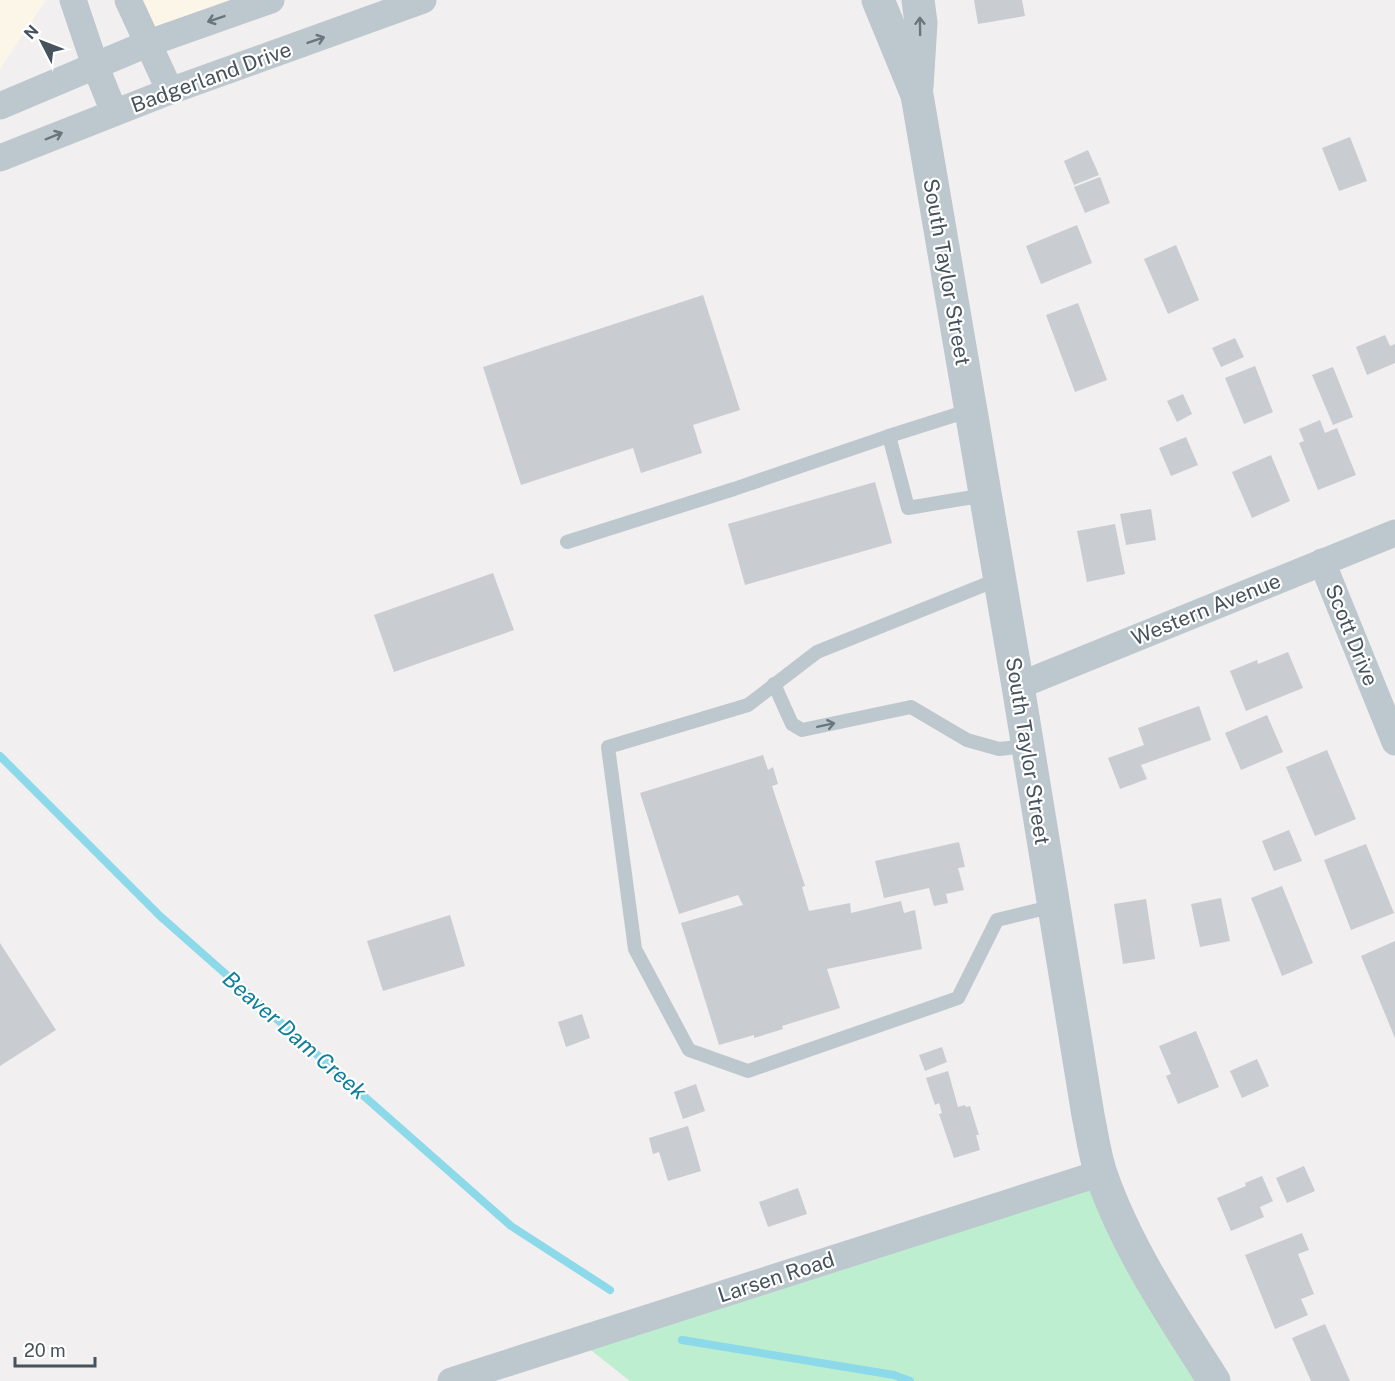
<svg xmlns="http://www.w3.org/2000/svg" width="1395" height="1381" font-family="'Public Sans',sans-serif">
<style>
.commercial{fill:#fcf6e9}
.green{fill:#beeed0}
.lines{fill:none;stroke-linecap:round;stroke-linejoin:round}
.stream{stroke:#8cd9ea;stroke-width:8}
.building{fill:#c9ccd1}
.service{stroke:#bdc7ce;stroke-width:14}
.minor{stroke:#bdc7ce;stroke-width:27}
.tertiary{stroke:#bdc7ce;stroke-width:33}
.oneway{stroke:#6a767e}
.labels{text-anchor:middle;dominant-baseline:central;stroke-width:4.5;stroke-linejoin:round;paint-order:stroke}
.street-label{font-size:21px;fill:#47535c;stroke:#fff}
.water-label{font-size:22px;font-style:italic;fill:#0f7f99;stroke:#fff}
</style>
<rect width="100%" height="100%" fill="#f1efef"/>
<g class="commercial">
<polygon points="0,0 46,0 0,69"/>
<polygon points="128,0 271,0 149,43"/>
</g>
<polygon class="green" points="1103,1171 1214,1381 630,1381 578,1340"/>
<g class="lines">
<g class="stream">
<polyline points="0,756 160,916 511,1226 610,1290"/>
<polyline points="682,1340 894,1375 910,1381"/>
</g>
</g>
<g class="building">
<polygon points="974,0 1022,0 1025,16 978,24"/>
<polygon points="1350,137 1367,181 1339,191 1322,148"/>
<polygon points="1088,150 1099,175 1074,185 1064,161"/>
<polygon points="1100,177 1110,203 1085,213 1074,187"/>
<polygon points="1077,225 1092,263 1041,284 1026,246"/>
<polygon points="1176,245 1199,300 1168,314 1144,259"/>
<polygon points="703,295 740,410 693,425 702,453 641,473 633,448 521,485 483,367"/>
<polygon points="1078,303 1107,380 1075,392 1046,315"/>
<polygon points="1385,335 1390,346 1395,344 1395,363 1367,375 1356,347"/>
<polygon points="1235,338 1244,357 1221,367 1212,348"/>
<polygon points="1255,366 1273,412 1244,424 1225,378"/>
<polygon points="1333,367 1353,417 1333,425 1312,375"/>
<polygon points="1183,394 1192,414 1177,422 1167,401"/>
<polygon points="1320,420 1325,433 1337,428 1356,475 1318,490 1299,443 1304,441 1299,429"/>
<polygon points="1186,437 1198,465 1171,476 1159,448"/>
<polygon points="1271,455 1290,501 1252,518 1232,472"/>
<polygon points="875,482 892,543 745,585 728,524"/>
<polygon points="1151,509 1156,540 1126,545 1120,514"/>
<polygon points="1115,524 1125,574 1087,582 1077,531"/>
<polygon points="493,573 514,630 394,672 374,615"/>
<polygon points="1288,652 1303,688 1246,711 1230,671 1257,660 1258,664"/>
<polygon points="1199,706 1211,740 1141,765 1147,779 1120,789 1108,758 1144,745 1138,728"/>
<polygon points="1267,715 1283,752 1241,770 1225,733"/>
<polygon points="1327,750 1356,819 1315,836 1286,767"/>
<polygon points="763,755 768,770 773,767 778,784 772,786 805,886 802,887 809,911 850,903 851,913 901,901 904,913 915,910 922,949 827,969 840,1008 782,1026 783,1029 754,1038 754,1035 719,1045 681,923 743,905 738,895 679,914 640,793"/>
<polygon points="1289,830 1302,861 1274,871 1262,841"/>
<polygon points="959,842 965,867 958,868 964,890 946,894 948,903 934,906 929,888 884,898 875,861"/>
<polygon points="1366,844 1394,913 1351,930 1324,860"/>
<polygon points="1282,886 1313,963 1282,976 1251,898"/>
<polygon points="1221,898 1230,941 1200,947 1191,904"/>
<polygon points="1146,899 1155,959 1123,964 1114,904"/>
<polygon points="450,915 465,966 383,991 367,941"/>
<polygon points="1395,941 1395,1038 1361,956"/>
<polygon points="0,943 56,1030 0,1066"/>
<polygon points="582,1014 590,1038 566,1047 558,1022"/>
<polygon points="1196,1031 1219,1087 1178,1104 1166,1076 1171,1074 1159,1046"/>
<polygon points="942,1047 947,1062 925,1071 919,1055"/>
<polygon points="1257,1059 1269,1086 1242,1098 1230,1071"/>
<polygon points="948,1071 958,1107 965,1105 966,1107 970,1106 979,1135 976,1135 980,1150 954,1158 939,1114 942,1113 939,1103 935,1105 926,1078"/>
<polygon points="696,1084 705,1111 683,1119 674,1092"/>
<polygon points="688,1126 701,1171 668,1181 659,1152 653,1154 649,1138"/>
<polygon points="1304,1166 1315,1191 1287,1203 1276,1178"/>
<polygon points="1262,1176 1273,1201 1260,1207 1264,1217 1231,1231 1217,1198 1246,1186 1245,1183"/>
<polygon points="798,1188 807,1214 768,1227 759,1202"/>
<polygon points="1302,1233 1309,1250 1298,1254 1314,1294 1301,1299 1308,1315 1275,1329 1245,1255"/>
<polygon points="1325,1324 1350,1381 1311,1381 1292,1338"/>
</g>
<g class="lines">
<g class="service">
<polyline points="971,410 889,436 908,508 985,495"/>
<polyline points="567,542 734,489 889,436"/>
<polyline points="999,579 817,652 748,705 608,747 635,949 689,1050 748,1071 958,998 997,920 1054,906"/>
<polyline points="774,684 792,724 802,730 911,707 967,740 999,749 1027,746"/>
</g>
<g class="minor">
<polyline points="73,0 95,65 114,112"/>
<polyline points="128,0 170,91"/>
<polyline points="0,106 149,43 271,0"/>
<polyline points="0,158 170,91 423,0"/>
<polyline points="1322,562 1395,742"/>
<polyline points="1018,686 1395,533"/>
<polyline points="451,1381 1101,1173"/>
</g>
<g class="tertiary">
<path d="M 878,0 L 917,95 L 1018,686 L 1088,1115 C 1092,1135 1095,1156 1101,1174 C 1127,1249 1172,1315 1214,1381"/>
<polyline points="917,87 921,23 918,0"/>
</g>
</g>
<defs><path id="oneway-shaft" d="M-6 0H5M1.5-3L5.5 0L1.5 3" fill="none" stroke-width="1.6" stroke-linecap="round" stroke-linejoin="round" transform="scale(1.5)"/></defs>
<g class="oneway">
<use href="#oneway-shaft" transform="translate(216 19) rotate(161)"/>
<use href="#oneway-shaft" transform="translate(920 26) rotate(-91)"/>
<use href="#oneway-shaft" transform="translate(316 40) rotate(-19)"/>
<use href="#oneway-shaft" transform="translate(54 136) rotate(-22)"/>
<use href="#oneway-shaft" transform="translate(826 725) rotate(-12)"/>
</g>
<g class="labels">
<g class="street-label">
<text transform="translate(211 77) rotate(-20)">Badgerland Drive</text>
<text transform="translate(947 272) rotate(80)">South Taylor Street</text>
<text transform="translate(1206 609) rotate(-22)">Western Avenue</text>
<text transform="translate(1352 635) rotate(68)">Scott Drive</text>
<text transform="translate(1028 751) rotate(81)">South Taylor Street</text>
<text transform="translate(776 1277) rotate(-18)">Larsen Road</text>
</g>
<g class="water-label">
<text transform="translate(295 1035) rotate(41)">Beaver Dam Creek</text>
</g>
</g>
<g transform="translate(42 42) rotate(312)" stroke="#ffffff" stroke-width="4.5" paint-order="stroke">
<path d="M0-4.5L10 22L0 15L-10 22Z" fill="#47535c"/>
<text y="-9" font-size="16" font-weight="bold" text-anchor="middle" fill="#47535c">N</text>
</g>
<path d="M15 1357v9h80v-9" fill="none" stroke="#47535c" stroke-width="3"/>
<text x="24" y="1357" font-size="18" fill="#47535c" stroke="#ffffff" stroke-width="4.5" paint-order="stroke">20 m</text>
</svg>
